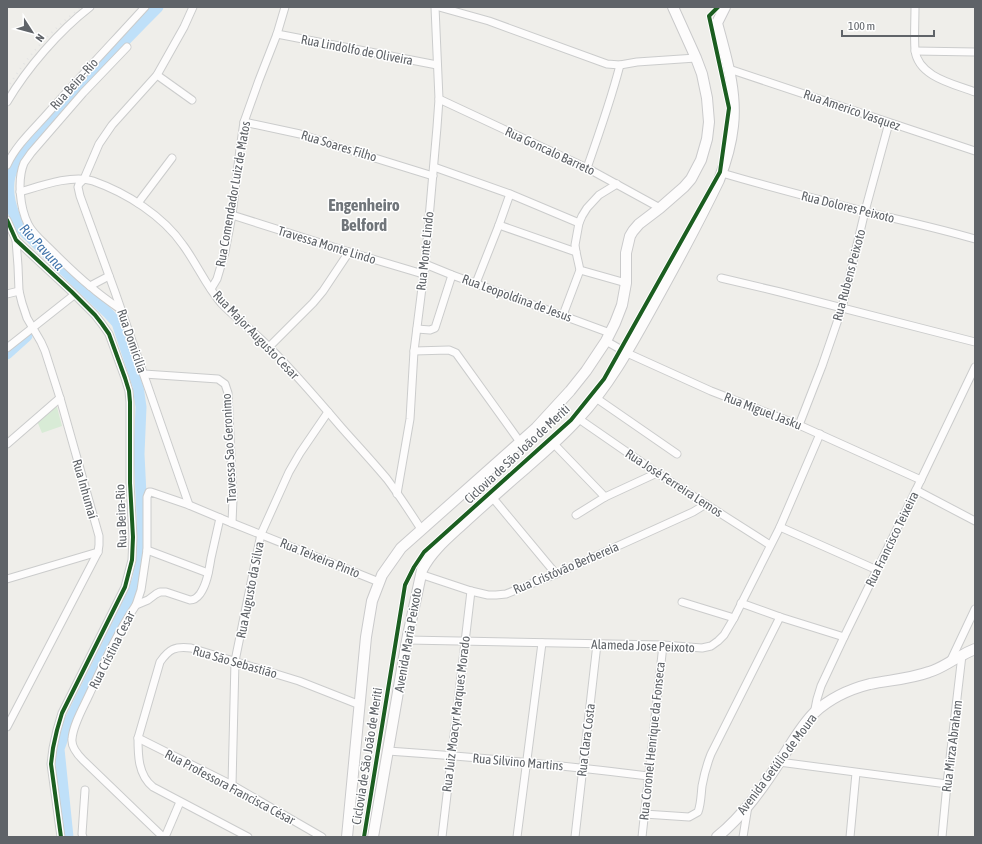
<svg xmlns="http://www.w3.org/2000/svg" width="982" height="844" font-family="'Asap Condensed',sans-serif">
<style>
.green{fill:#d8ebd6}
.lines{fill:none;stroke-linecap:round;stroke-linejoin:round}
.river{stroke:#bfe0f9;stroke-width:11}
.street-casing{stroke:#cbcccc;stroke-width:9}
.secondary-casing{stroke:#cacacb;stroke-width:12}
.street{stroke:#fdfcfc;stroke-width:7}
.secondary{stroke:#fdfcfc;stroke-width:10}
.rail{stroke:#e4e4e4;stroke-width:2;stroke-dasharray:1 5;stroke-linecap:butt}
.cycleway-casing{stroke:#fff;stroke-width:6}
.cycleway{stroke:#1b5e20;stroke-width:4}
.labels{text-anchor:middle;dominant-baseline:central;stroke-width:3;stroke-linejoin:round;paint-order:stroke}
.street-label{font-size:13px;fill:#5f6368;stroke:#fff}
.water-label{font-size:14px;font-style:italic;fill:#4174aa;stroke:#fff}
.district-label{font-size:17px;font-weight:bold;fill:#70757a;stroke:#fff}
</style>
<rect width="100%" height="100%" fill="#efeeea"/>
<polygon class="green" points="57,407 62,426 42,433 37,421 52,408"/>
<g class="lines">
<g class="river">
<polyline points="7,354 27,336"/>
<path d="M 68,837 L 59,749 L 68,724 L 133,593 L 138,578 L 142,555 L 142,515 L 139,454 L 141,407 L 138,386 L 117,323 L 109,314 L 32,239 C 28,235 22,231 20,226 C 11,211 6,192 10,176 C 15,159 34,140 46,127 C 82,85 119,46 158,7"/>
</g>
<defs>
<g id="street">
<polyline points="439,7 489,21 607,64 620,65 637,62 696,58"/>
<path d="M 915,7 C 915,21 914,37 915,50 C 918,77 954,84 975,92"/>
<polyline points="277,34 437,65"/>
<polyline points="915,51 975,52"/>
<path d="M 729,69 C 811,96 893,124 975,151"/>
<polyline points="157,75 192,100"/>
<polyline points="439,99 587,168 660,208"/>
<path d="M 7,102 C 27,68 59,31 90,7"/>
<polyline points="244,122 300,134 336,146 433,176"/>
<path d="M 7,165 C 16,145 34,129 48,113 C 80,77 113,42 145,7"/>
<polyline points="434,167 510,194 579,223"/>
<path d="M 587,168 C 599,134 611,100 620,65"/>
<path d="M 722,173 C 769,187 816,199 863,211 C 900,220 938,228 975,239"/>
<path d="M 20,192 C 40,186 73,174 93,181 C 127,193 163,216 183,245 C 197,264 206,286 221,303 C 236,319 255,332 270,348 C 295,373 318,400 341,427 C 356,444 372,461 387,479 C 399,495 410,512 421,529"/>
<polyline points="138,203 172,158"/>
<polyline points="232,215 349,252 423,274"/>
<polyline points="7,220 16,240 72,292 95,315 102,324 109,334 125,378 129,391 130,402 130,483 133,537 132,560 125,587 62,713 57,730 53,748 51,764 61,837"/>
<polyline points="499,225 576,252"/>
<polyline points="425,264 452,275 610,333"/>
<polyline points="580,270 626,283"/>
<polyline points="721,278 780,292 975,342"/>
<polyline points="476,283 499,225 510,194"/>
<polyline points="90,286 109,276"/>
<polyline points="211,289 217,279 225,252 232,215 240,149 244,122 259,80 277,34 285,7"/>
<polyline points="7,294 19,291"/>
<path d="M 120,309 C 110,302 100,295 91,287 C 76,275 63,262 50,249 C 43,242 32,233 28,224 C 20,208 17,180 24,163 C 26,160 29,156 31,153 L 83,93 L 127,47"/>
<polyline points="563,315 580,270 576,252 575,245 579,223 582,216 587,208 599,195 617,184"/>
<polyline points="417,329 430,330 435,328 452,275"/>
<polyline points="606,341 627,353 711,391 799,425 921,480"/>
<polyline points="269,347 313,303 323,291 349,252"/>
<polyline points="7,348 74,295"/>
<polyline points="414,351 449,350 456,353 520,442"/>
<polyline points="144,374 218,379 225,384 228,393 233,499 232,523"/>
<polyline points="596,398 677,454"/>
<polyline points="579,419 657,473 770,545"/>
<polyline points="799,425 822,366 842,308 865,211 889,123"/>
<polyline points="7,444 60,398"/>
<polyline points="554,444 605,497"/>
<polyline points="916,490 975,521"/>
<polyline points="397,494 410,419 414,351 425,264 437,127 439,99 435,7"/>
<polyline points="492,497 556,574"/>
<polyline points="189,505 115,292 80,196 78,187 79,184 84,179 99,144 112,125 157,75 184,27 193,7"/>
<polyline points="576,515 605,497 657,473"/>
<polyline points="780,527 877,570"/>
<polyline points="147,550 208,573"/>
<polyline points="420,574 471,591 488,595 496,595 506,594 556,574 693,512 706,504"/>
<polyline points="7,579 98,552"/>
<polyline points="682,602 734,618"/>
<polyline points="741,603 780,617 844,637"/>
<polyline points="136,605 141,590 147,550 147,497 149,492 151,492 189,505 232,523 379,582"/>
<polyline points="407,640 663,645 702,648 711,646 718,641 724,635 734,618 780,527 820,434"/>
<polyline points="950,662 975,609"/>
<polyline points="814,714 817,699 821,686 844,637 916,490 975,367"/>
<polyline points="7,727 98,552 99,545 99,536 60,398 45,351 41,342 27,318 22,303 19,291 18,266 16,240"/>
<polyline points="138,738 232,785 322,837"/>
<path d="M 388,751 C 475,757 562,765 648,776"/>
<polyline points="779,762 947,784"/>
<polyline points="232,785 235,661 261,534 289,472 300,453 328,412"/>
<path d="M 644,814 L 689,817 L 698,812 C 701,804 701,795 702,786 C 704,775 707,764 711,754 L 780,617"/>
<polyline points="83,837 82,834 85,790"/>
<path d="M 163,837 L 83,760 C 77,754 71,747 72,739 C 73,725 83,708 89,695 C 103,665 117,633 136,605 L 148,600 L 156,594 L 160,592 L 166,592 L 190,600 C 194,600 197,598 200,594 C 207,584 209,570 211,558 C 214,545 217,531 220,518"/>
<polyline points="165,837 180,802"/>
<path d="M 248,837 L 153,787 C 138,775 138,755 138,738 L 160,662 C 169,649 175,646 191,648 L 299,681 L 360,705"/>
<polyline points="442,837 465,642 471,591"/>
<polyline points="517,837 542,643"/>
<polyline points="575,837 597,644"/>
<polyline points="642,837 663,645"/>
<polyline points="743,837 748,806"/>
<polyline points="850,837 856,773"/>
<polyline points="942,837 947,784 962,655"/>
</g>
<g id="secondary">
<polyline points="347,837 366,637 372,601 382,575 401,548 536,428 570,391 586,371 606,341 615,323 622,305 626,283 626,253 630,236 633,231 639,224 660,208 684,187 691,179 701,160 707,139 709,122 707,98 702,74 696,58 673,7"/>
<path d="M 373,837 L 407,640 L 422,570 C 432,550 450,536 466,521 C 486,503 505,486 525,469 C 543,453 562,437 578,419 C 608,387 629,349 650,311 C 674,268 698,224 719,180 C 726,162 731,145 733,126 C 737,91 726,57 717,23 L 725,7"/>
<path d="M 717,837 C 744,815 764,786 782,758 C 792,743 801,726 814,713 C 829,699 850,689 870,684 C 889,680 910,679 929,672 C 940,669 949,662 959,657 C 964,654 970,651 975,649"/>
</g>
</defs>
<use href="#street" class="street-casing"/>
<use href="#secondary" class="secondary-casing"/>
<use href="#street" class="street"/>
<use href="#secondary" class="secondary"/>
<path class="rail" d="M 7,89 C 26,57 52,29 82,7"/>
<defs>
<g id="cycleway">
<polyline points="7,220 16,240 72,292 95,315 102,324 109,334 125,378 129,391 130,402 130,483 133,537 132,560 125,587 62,713 57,730 53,748 51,764 61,837"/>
<polyline points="364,837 405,585 414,567 424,552 571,420 604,379 720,172 729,108 709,16 718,7"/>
</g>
</defs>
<use href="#cycleway" class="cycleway-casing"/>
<use href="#cycleway" class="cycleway"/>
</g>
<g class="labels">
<g class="street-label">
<text transform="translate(357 50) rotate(11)">Rua Lindolfo de Oliveira</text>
<text transform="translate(74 84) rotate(-48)">Rua Beira-Rio</text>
<text transform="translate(852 110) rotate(19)">Rua Americo Vasquez</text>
<text transform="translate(339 146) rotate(17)">Rua Soares Filho</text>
<text transform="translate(550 151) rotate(25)">Rua Goncalo Barreto</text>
<text transform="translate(233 194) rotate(-80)">Rua Comendador Luiz de Matos</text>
<text transform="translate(848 207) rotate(14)">Rua Dolores Peixoto</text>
<text transform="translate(327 245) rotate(17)">Travessa Monte Lindo</text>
<text transform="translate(425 251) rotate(-84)">Rua Monte Lindo</text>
<text transform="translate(849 275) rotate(-75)">Rua Rubens Peixoto</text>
<text transform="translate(517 298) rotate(20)">Rua Leopoldina de Jesus</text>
<text transform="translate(256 335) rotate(46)">Rua Major Augusto Cesar</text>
<text transform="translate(132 341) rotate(71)">Rua Domicilia</text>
<text transform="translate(763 411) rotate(21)">Rua Miguel Jasku</text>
<text transform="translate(229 448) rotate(-93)">Travessa Sao Geronimo</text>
<text transform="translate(517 454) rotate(-43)">Ciclovia de São João de Meriti</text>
<text transform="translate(674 483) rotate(33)">Rua José Ferreira Lemos</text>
<text transform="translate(85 489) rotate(74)">Rua Inhumaí</text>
<text transform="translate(121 516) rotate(-92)">Rua Beira-Rio</text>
<text transform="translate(892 539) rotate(-64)">Rua Francisco Teixeira</text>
<text transform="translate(320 558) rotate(22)">Rua Teixeira Pinto</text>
<text transform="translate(566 568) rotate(-23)">Rua Cristóvão Berbereia</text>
<text transform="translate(250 590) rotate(-79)">Rua Augusto da Silva</text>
<text transform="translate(408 640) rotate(-80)">Avenida Maria Peixoto</text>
<text transform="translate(643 646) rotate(2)">Alameda Jose Peixoto</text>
<text transform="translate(112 650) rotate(-63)">Rua Cristina Cesar</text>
<text transform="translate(235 662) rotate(16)">Rua São Sebastião</text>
<text transform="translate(456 714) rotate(-83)">Rua Juiz Moacyr Marques Morado</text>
<text transform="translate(586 740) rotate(-83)">Rua Clara Costa</text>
<text transform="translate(652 741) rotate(-84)">Rua Coronel Henrique da Fonseca</text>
<text transform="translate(952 746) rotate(-83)">Rua Mirza Abraham</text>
<text transform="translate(367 756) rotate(-81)">Ciclovia de São João de Meriti</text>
<text transform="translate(518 762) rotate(5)">Rua Silvino Martins</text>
<text transform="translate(777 764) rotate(-53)">Avenida Getúlio de Moura</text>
<text transform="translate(230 787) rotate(28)">Rua Professora Francisca César</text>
</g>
<g class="water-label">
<text transform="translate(42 247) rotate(47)">Rio Pavuna</text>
</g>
<g class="district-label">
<text x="364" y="205">Engenheiro<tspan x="364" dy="20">Belford</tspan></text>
</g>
</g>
<rect width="982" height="844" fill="none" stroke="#5f6368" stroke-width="16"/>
<g transform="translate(32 32) rotate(126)" stroke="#ffffff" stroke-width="3" paint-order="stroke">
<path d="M0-3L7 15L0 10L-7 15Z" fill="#5f6368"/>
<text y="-6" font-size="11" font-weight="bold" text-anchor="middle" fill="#5f6368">N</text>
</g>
<path d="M842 30v6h92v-6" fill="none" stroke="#5f6368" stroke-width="2"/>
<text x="848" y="30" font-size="12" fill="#5f6368" stroke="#ffffff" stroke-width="3" paint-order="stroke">100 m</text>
</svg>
